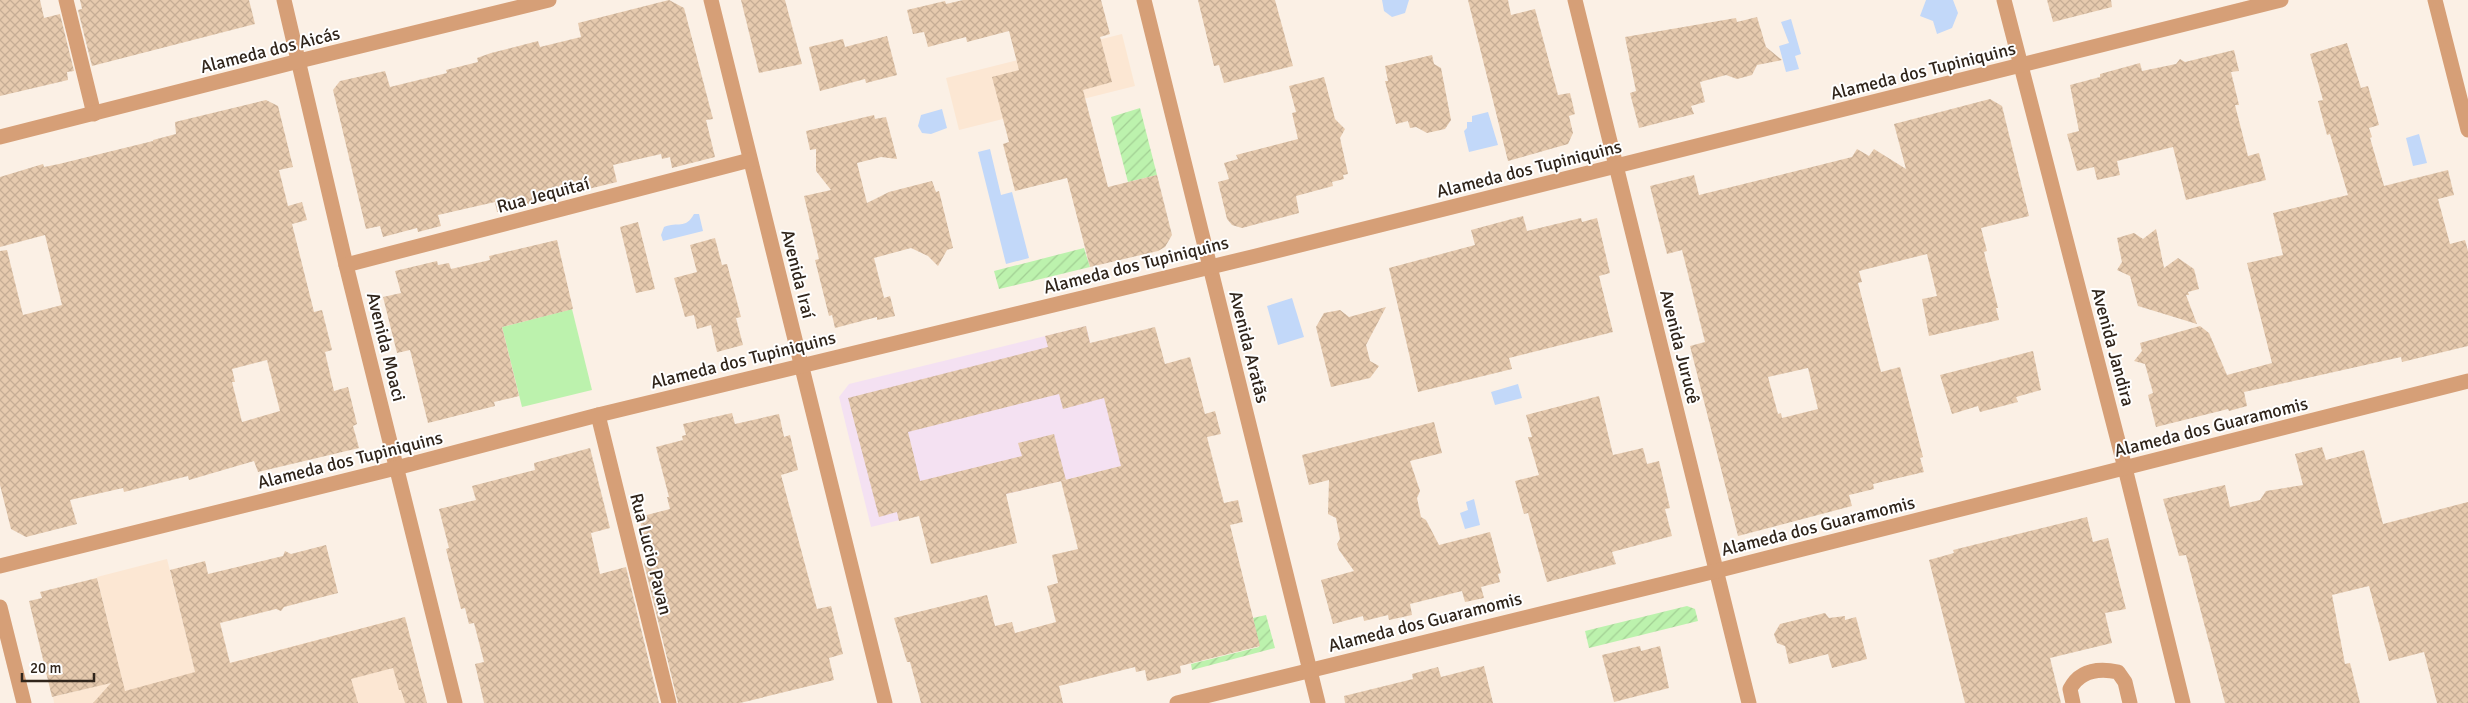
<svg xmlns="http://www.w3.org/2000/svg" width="2468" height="703" font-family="Signika,sans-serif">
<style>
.built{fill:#fce7d3}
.education{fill:#f4e1f2}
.garden{fill:url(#garden-furrows)}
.pitch{fill:#bcf2ad}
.water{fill:#c2d8f9}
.building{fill:url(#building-cross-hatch);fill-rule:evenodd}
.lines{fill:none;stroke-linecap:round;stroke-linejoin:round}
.minor{stroke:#d69f77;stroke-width:15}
.labels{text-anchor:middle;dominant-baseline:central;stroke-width:4;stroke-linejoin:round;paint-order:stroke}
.street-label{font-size:18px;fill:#30251b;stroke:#fff}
</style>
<defs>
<pattern id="garden-furrows" width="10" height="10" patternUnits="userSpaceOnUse" patternTransform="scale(1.25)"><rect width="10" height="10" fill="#bcf2ad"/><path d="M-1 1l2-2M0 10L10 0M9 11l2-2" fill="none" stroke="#a2cf94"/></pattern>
<pattern id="building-cross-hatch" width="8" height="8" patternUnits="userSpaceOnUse" patternTransform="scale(1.25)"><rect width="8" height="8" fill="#e6caae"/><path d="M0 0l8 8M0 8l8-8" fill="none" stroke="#c6ad95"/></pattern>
</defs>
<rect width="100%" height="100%" fill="#fbf0e5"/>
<g class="built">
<polygon points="1122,34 1135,86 959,130 946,78"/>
<polygon points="167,559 195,672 405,617 427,703 54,703 53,697 122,680 97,577"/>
</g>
<polygon class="education" points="1086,326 1122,466 871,527 839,397 849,384"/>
<g class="garden">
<polygon points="1140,108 1157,175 1128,182 1111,117"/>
<polygon points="1084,248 1090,267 999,289 994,271"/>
<polygon points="1687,606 1695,609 1698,621 1589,648 1585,631"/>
<polygon points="1266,615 1275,648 1192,670 1191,664 1259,647 1253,618"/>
</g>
<polygon class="pitch" points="572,309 592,390 522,407 502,327"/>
<g class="water">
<polygon points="1382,0 1409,0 1405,13 1392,17 1384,11"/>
<polygon points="1926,0 1953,0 1958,13 1952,28 1937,34 1933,21 1920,16"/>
<polygon points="1791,19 1801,54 1795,56 1799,69 1786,72 1779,46 1789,43 1781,22"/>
<polygon points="942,109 947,128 931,134 922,133 918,126 921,115"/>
<polygon points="1488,112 1498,145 1469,152 1464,131 1467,128 1467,122 1472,122 1472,116"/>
<polygon points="2419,134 2427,163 2413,166 2406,138"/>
<polygon points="990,149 1001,195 1012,192 1029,258 1006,264 978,152"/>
<path d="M 694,214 L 699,214 L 703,231 L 663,241 L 661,235 L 664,227 C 678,221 685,230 694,214 Z"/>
<polygon points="1292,298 1304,337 1278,345 1267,306"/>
<polygon points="1518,384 1522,398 1495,405 1491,392"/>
<polygon points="1474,499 1480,525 1465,529 1460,513 1468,510 1466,502"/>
</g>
<g class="building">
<polygon points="0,0 40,0 44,18 60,14 74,71 67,72 68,80 0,96"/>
<polygon points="80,0 249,0 255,24 92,66 78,10 82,9"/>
<polygon points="669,0 684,8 713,119 706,120 715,157 672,168 670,157 662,159 661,154 613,165 617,182 580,191 497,212 495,202 438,215 441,226 418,232 417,228 383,237 380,226 366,229 333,90 340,81 385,71 390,87 447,73 446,70 478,62 477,58 491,53 538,41 540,47 581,37 578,23"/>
<polygon points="741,0 785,0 802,64 759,73"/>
<polygon points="963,0 1101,0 1110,34 1100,37 1112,82 1083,90 1108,187 1157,175 1172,235 1165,247 1158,251 1090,267 1067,178 1015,191 1003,144 1009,142 992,77 1019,70 1009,31 967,42 966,37 928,47 924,32 913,34 907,10 945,1 946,4"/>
<polygon points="1198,0 1275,0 1293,66 1224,83 1219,65 1214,66"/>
<polygon points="1468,0 1508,0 1511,15 1535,9 1558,95 1570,93 1575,114 1569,116 1573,133 1568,144 1508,161"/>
<polygon points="2047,0 2111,0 2112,7 2053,22"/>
<polygon points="1757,17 1766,47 1782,60 1757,65 1752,75 1737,79 1726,75 1700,82 1705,102 1691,106 1694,114 1639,128 1630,93 1636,91 1625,37 1736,18 1737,22"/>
<polygon points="887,36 897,75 866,83 865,79 820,91 809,47 843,39 845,47"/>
<polygon points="2347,43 2361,88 2368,86 2379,125 2369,128 2372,137 2370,138 2384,186 2448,170 2454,195 2438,199 2450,244 2465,240 2468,251 2468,346 2402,362 2401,357 2244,392 2247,406 2229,411 2228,409 2156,427 2148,395 2153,393 2145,364 2134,361 2142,351 2140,343 2200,326 2209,333 2227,375 2272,363 2247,263 2283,255 2273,213 2348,195 2330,134 2327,135 2318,101 2323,100 2310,54"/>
<polygon points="2234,50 2239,71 2231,72 2239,105 2235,105 2248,156 2259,153 2266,180 2186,200 2173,147 2117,161 2120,175 2097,180 2094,167 2077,171 2067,134 2079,131 2070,85 2100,77 2100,74 2140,63 2142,71 2176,64 2180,59 2185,62"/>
<polygon points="1432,55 1434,64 1441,68 1451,120 1445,129 1427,133 1416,127 1410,128 1408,121 1396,124 1385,81 1388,81 1385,66"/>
<polygon points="1324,77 1335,119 1345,129 1340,138 1348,174 1343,175 1344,179 1332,182 1333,186 1296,196 1299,213 1242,228 1232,225 1227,219 1218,182 1229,179 1224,163 1238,159 1236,155 1298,139 1292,113 1296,112 1289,86"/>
<path d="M 1990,99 L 2002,106 L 2029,216 L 1981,228 L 1987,251 L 1984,252 L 1998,308 L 1996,308 L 1999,320 L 1929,336 L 1922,299 L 1937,296 L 1927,254 L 1859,271 L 1862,282 L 1858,283 L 1881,372 L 1900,367 L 1923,457 L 1920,458 L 1924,472 L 1873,484 L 1874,489 L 1849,495 L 1852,506 L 1738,536 L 1690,346 L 1705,342 L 1682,250 L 1667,254 L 1650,186 L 1694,175 L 1699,195 L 1852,157 L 1857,149 L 1869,156 L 1874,149 L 1906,169 L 1894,124 ZM 1808,368 L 1818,409 L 1782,418 L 1781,413 L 1778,414 L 1768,377 Z"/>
<path d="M 266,100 L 278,106 L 293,167 L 279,170 L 288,206 L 302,202 L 307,220 L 292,224 L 314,312 L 322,310 L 332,350 L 325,352 L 334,391 L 348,387 L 357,424 L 353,426 L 359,448 L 258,472 L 254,461 L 189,480 L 188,476 L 124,492 L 123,488 L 70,500 L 77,524 L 26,537 L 11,529 L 0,485 L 0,251 L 7,250 L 23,315 L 62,305 L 45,235 L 0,247 L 0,177 L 43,164 L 44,167 L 59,164 L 153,141 L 153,140 L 176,134 L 175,122 ZM 267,360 L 280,411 L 242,422 L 232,382 L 235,382 L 232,369 Z"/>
<polygon points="874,115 875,119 886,117 897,159 881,157 857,163 867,203 889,192 932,181 936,192 939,191 953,248 947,250 938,266 928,256 911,248 874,258 884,298 890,296 895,316 877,320 877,317 835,328 832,315 829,316 815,260 819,259 804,196 831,190 816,171 816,149 810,150 806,131"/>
<polygon points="1523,216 1527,231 1581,218 1582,222 1597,218 1610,273 1599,276 1613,332 1509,358 1512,369 1418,392 1389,268 1475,245 1471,230"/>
<polygon points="638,222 655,289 636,293 620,227"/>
<polygon points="2156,229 2164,268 2178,258 2194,269 2199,289 2188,292 2189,295 2186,295 2197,324 2138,306 2130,276 2117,270 2122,262 2117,238 2134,233 2143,239"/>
<polygon points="715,238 722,265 727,264 741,317 736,318 743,345 717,352 711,325 697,329 694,315 685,317 674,278 697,272 690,245"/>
<polygon points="557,240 573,309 502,327 519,396 494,402 495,406 428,423 410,350 397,353 383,297 401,293 395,271 437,261 438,265 449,263 451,269 490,260 489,256"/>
<polygon points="1386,307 1366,345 1370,361 1379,366 1370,378 1331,387 1316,327 1324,313 1340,310 1349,317"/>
<polygon points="1086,326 1090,343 1155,327 1165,364 1190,357 1205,414 1215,411 1221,434 1207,437 1224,503 1238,500 1243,522 1230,525 1260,646 1180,666 1181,673 1147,681 1145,670 1136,672 1135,667 1059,686 1063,703 921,703 910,662 907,662 894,618 987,595 995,626 1012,622 1015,633 1056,622 1047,586 1058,583 1052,555 1078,549 1061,481 1121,466 1104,398 1063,409 1059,394 908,432 920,481 1022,456 1018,443 1054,434 1066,480 1006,494 1017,543 931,564 919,516 899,521 897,512 879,517 848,398 1048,347 1045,336"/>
<polygon points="2033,351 2041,390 2016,397 2018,402 1980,412 1978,406 1952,414 1940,375"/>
<polygon points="1599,396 1613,455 1643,448 1647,464 1659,461 1670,508 1665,509 1672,536 1612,552 1616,564 1547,582 1528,513 1524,514 1515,481 1539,475 1528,437 1532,437 1526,415"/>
<polygon points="732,413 735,424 779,414 784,437 790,435 798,470 781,475 817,609 831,606 843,654 829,658 834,680 740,703 678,703 644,563 650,561 639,517 670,509 667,497 669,497 656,447 683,440 682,436 686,435 683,424"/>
<polygon points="1434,422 1442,453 1410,461 1420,491 1417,498 1421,517 1426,520 1439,545 1490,532 1501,573 1498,574 1500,582 1481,587 1484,598 1465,602 1462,591 1410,604 1412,615 1389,620 1388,615 1364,621 1363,616 1333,624 1321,580 1354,571 1339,550 1337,544 1340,539 1336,518 1328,514 1329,480 1309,485 1302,455"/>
<polygon points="2322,447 2326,460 2364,450 2383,524 2468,502 2468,703 2437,703 2424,652 2389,661 2369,586 2332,595 2345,664 2350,663 2360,703 2225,703 2186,555 2179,556 2163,499 2225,485 2230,507 2260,500 2266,491 2303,485 2295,454"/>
<polygon points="590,448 610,528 591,533 600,574 626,567 659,703 484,703 475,664 484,662 474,623 469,624 465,608 461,609 446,549 449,548 439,509 476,500 472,486 535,470 534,463"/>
<polygon points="2087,517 2093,542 2108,538 2126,609 2105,613 2112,643 2050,658 2061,703 1965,703 1929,560 1954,553 1953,550"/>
<polygon points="326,545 338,593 284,607 281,611 276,609 220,623 230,663 405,617 427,703 405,703 401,690 399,690 393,668 351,679 358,703 93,703 111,683 52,697 29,601 42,598 40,592 97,578 125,691 195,672 170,570 205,561 208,574 283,556 285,551 291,554"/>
<polygon points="1825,613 1829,618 1845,616 1845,620 1856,617 1867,659 1832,668 1828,654 1789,664 1785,646 1777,643 1774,634 1780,624"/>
<polygon points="1640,646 1641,651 1660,646 1669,688 1614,702 1602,655"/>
<polygon points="1484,666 1493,703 1345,703 1344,696 1413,679 1412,674 1438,667 1441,677"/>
</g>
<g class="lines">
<g class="minor">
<polyline points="66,0 94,114"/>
<polyline points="284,0 346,265 455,703"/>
<polyline points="711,0 885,703"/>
<polyline points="1144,0 1318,703"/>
<polyline points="1575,0 1749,703"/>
<polyline points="2004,0 2125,468 2183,703"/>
<polyline points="2435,0 2468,130"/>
<polyline points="0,137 299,61 549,0"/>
<polyline points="346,265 750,160"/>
<polyline points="598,415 669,703"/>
<polyline points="0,566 396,468 598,415 1256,256 2281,0"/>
<polyline points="0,607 24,703"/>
<polyline points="1177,703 1716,571 2468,381"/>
<path d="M 2073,703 L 2070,689 C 2080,670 2099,668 2118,672 L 2125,682 L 2130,703"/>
</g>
</g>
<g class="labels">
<g class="street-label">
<text transform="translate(270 50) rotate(-14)">Alameda dos Aicás</text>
<text transform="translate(1923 71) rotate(-14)">Alameda dos Tupiniquins</text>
<text transform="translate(1529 169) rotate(-14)">Alameda dos Tupiniquins</text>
<text transform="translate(543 195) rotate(-15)">Rua Jequitaí</text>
<text transform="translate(1136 265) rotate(-14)">Alameda dos Tupiniquins</text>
<text transform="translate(798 274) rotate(76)">Avenida Iraí</text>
<text transform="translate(386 347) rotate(76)">Avenida Moaci</text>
<text transform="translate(1249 347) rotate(76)">Avenida Aratãs</text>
<text transform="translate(1680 347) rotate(76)">Avenida Jurucê</text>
<text transform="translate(2113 347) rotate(75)">Avenida Jandira</text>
<text transform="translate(743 360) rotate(-14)">Alameda dos Tupiniquins</text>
<text transform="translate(2211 427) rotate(-14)">Alameda dos Guaramomis</text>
<text transform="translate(350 460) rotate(-14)">Alameda dos Tupiniquins</text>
<text transform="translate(1818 526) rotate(-14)">Alameda dos Guaramomis</text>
<text transform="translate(651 554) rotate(76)">Rua Lucio Pavan</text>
<text transform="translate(1425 622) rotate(-14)">Alameda dos Guaramomis</text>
</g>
</g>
<path d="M22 673v8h72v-8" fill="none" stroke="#30251b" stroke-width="2.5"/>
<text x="30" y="673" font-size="15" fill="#30251b" stroke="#ffffff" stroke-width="4" paint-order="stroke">20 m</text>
</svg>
